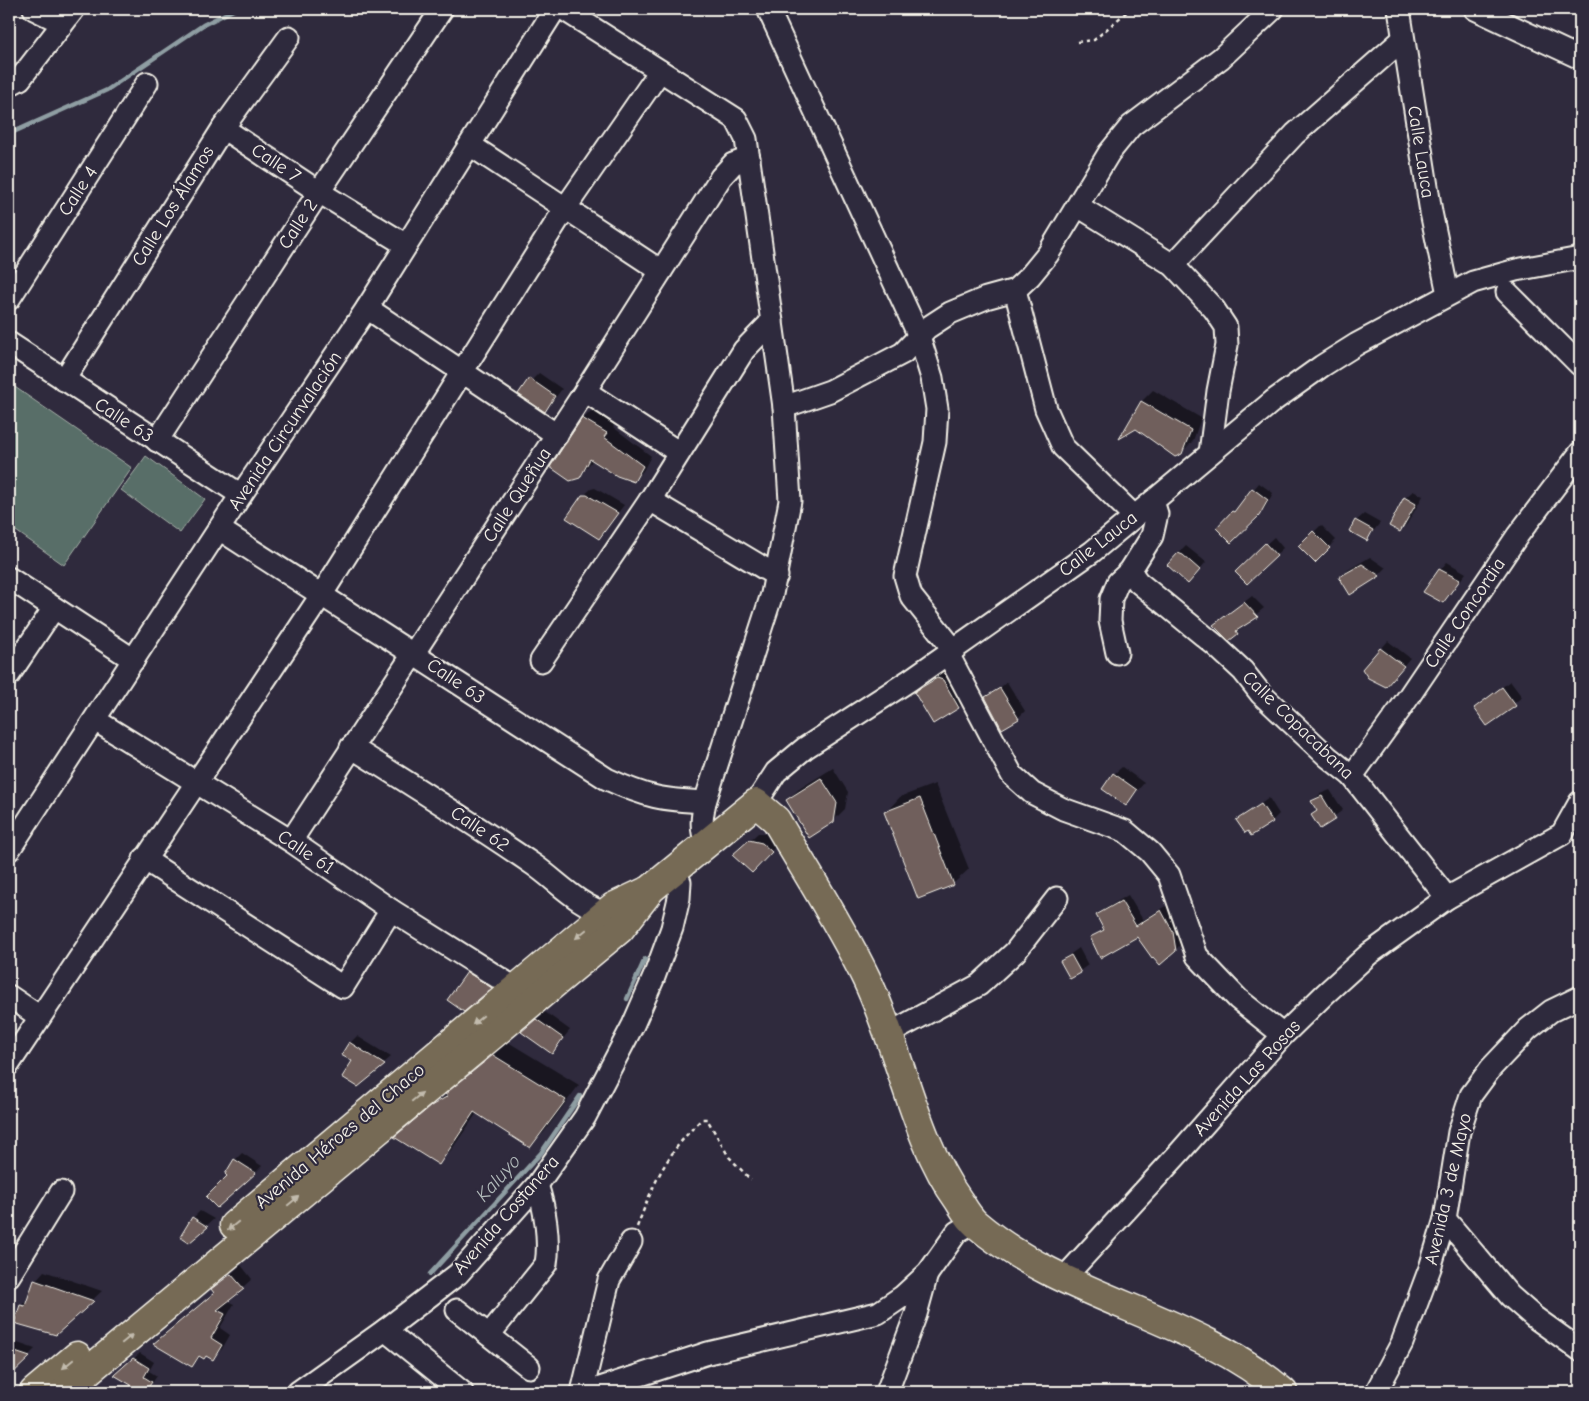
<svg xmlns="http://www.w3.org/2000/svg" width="1589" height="1401" font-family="'Comic Neue',sans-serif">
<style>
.green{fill:#586e68;stroke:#a6b0a8}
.shadow{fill:#0007}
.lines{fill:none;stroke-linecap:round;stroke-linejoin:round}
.stream{stroke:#8f9ea3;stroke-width:4.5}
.building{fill:#705e5c;stroke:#f4f1e8}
.minor-casing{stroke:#f4f1e8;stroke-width:25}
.major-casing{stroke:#f4f1e8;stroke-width:31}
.path{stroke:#f4f1e8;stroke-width:2.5;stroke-dasharray:4 4;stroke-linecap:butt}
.minor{stroke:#2f2a3d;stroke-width:21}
.major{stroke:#766a55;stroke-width:28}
.oneway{fill:#c2bbad}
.labels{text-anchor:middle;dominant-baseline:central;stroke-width:4.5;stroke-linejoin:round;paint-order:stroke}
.street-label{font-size:19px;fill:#f4f1e8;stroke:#2f2a3d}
.water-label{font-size:20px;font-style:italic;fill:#b1b9ba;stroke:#2f2a3d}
</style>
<rect width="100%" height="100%" fill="#2f2a3d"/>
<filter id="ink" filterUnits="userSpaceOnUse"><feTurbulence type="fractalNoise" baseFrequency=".02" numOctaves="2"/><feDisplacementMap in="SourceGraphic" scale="10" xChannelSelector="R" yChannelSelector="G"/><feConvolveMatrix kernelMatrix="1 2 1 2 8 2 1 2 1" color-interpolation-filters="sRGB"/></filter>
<g filter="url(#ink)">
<g class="green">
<polygon points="9,383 132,468 64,565 9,526"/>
<polygon points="146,456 205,499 180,533 121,490"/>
</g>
<g class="shadow">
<polygon points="539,373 562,389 545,411 532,380"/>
<polygon points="1153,390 1201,418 1193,441 1181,453 1136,427 1122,436 1142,401"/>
<polygon points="592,410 615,423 613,427 651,456 643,471 633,480 593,460 579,477 583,419"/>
<polygon points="1259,483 1273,493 1265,508 1231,541 1217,528 1240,506"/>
<polygon points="595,488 624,505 599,537 583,496 591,489"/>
<polygon points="1413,491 1423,496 1407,524 1400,531 1405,498"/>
<polygon points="1364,514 1380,523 1367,539 1356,521"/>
<polygon points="1321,525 1336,540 1315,561 1300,546"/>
<polygon points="1274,537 1283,548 1247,582 1244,564"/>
<polygon points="1186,546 1206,562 1195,575 1178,554"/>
<polygon points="1370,557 1386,568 1379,575 1350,593 1341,578 1348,570"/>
<polygon points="1447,562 1466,573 1443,602 1440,570"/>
<polygon points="1252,596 1264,608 1243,625 1237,633 1215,625"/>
<polygon points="1388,641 1410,658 1393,678 1363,669"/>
<polygon points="950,667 970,696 959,707 916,692 927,681"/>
<polygon points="1510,681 1522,697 1488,724 1476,708"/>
<polygon points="1007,682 1025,711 1018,718 987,698"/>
<polygon points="1122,767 1144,783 1126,804 1114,774"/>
<polygon points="833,768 848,792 845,809 833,821 787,800 799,789"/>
<polygon points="935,784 969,869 953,884 885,813 900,797"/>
<polygon points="1330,790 1343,810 1320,827 1312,815 1318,809 1313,802 1320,794"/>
<polygon points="1269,798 1279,814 1272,821 1238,820"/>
<polygon points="758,833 764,833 778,844 752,871 734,855"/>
<polygon points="1128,895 1143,920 1168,905 1182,943 1175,950 1137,936 1092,938 1105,927 1098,915 1105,909"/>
<polygon points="1079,948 1088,965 1070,978 1061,961"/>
<polygon points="475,966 498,980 464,1010 468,973"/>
<polygon points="545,1012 570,1030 552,1052 530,1024"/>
<polygon points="357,1036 391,1057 358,1085 350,1043"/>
<polygon points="508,1042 579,1085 544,1132 530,1146 477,1113 452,1149 438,1163 396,1137"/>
<polygon points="242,1153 262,1166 255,1173 228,1176 235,1160"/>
<polygon points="200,1211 214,1219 189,1241 193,1218"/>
<polygon points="241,1265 252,1279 227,1301 234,1304 220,1328 230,1335 222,1349 212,1358 206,1355 201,1356 192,1366 155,1343 215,1292 213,1289"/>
<polygon points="44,1271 102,1291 56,1334 21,1306 29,1298 35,1281"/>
<polygon points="9,1340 35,1349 13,1371 9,1370"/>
<polygon points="140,1353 154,1362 149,1371 157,1376 146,1392 130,1390 133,1384 122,1369"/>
</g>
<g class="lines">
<g class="stream">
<polyline points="9,134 107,90 203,25 235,9"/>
<polyline points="627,999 645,959"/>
<polyline points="430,1274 541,1153 580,1096"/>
</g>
</g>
<g class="building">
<polygon points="529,378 555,396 545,412 518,394"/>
<polygon points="1141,401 1191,430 1182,454 1175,457 1136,429 1119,439"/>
<polygon points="582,418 607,433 604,437 643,466 634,482 617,476 590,459 580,478 570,481 550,467"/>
<polygon points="1252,488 1268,500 1259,516 1231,543 1216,528 1232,511 1234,512"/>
<polygon points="582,495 587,495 618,513 599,539 566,518"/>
<polygon points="1404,497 1416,504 1400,532 1389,526"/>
<polygon points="1355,520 1373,530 1367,541 1349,531"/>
<polygon points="1313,531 1330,548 1315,563 1298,546"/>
<polygon points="1265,543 1277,556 1247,584 1235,572"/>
<polygon points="1178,553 1183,555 1200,570 1188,584 1167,565"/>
<polygon points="1362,564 1380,576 1350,595 1339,577"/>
<polygon points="1439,569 1460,580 1443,603 1423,592"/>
<polygon points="1244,602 1258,617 1236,631 1238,634 1229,641 1213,625"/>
<polygon points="1380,648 1404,666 1386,687 1368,678 1362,669"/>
<polygon points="937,678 943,680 959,708 933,724 914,692"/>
<polygon points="1502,687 1516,706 1487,726 1474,708"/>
<polygon points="1000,688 1019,719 1002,729 985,697"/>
<polygon points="1113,773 1137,790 1126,806 1102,789"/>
<polygon points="821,778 837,803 834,822 809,838 786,800"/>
<polygon points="1322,796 1336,819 1320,829 1311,815 1317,811 1311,801"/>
<polygon points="920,798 954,885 918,899 884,812"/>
<polygon points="1261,804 1273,822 1251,836 1248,831 1245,833 1236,820"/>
<polygon points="749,840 762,843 772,852 752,873 732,855"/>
<polygon points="1121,901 1136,926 1161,910 1173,932 1176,951 1160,965 1153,957 1152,958 1137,937 1100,958 1090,937 1104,930 1096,915"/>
<polygon points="1071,955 1081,973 1070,979 1060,961"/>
<polygon points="467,972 492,988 464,1012 447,1000"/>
<polygon points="536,1019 563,1038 552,1054 521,1032"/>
<polygon points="349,1042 385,1065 358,1087 342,1077 352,1061 341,1055"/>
<polygon points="493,1055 566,1100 530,1148 474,1112 439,1165 394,1137 431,1106 448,1096 445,1094"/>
<polygon points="234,1159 256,1173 217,1208 206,1197 227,1176 225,1174"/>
<polygon points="192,1217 208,1227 189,1243 180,1237"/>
<polygon points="231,1274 244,1289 217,1310 225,1314 211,1338 222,1345 213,1360 206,1356 204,1359 199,1356 192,1367 153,1344 214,1293 211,1289"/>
<polygon points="34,1280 94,1301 56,1335 14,1323 20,1305 25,1306"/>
<polygon points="9,1350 30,1357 9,1377"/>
<polygon points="133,1358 149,1368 144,1377 152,1382 145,1392 127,1392 131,1385 114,1375"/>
</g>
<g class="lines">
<defs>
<g id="minor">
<polyline points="34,9 63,23"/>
<path d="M 563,9 L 736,119 L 746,139 L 784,407 L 790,501 L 772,594 L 705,802 C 702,816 700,829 706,842"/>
<polyline points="768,9 919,336 932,378 937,409 935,442 905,576 911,596 954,650"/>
<polyline points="1399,9 1431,212 1448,294"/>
<polyline points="1475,9 1580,58"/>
<polyline points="9,85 20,79 74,9"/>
<polyline points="223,128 319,192 406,245"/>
<polyline points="470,145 661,271"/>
<polyline points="1078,206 1173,265 1214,309 1226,327 1227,345 1218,391 1210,453"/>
<polyline points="1173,265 1295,134 1403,39"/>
<polyline points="1015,290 1046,409 1063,447 1134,516"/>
<polyline points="1507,292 1580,365"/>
<polyline points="9,299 147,83"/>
<polyline points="367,308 557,435"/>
<polyline points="9,343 241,495"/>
<polyline points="64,380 223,128 289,37"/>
<polyline points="585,391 678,452"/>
<polyline points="784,407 830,391 903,353 927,328 950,313 986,298 1015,290 1030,276 1048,254 1109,153 1131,126 1221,58 1273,9"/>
<polyline points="157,441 319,192 442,9"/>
<polyline points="650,500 777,576"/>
<path d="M 219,529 L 607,779 C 646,797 662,800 705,802"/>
<polyline points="1130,571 1138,582 1215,645 1243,671 1261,694 1328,757 1352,776 1447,898"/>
<polyline points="9,578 134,660"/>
<polyline points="1117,653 1110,621 1111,599 1118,582 1130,571 1152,536 1157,514 1153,501"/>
<polyline points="948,654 1012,775 1032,793 1063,809 1125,831 1150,852 1169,875 1197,956 1238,999 1283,1035"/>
<polyline points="541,661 650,500 744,350 772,321"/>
<polyline points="9,675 54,608"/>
<polyline points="95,720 291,841 391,910 515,988"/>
<path d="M 351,747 C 412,785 474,824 534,865 C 557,881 580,907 607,913"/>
<polyline points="1352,776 1399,711 1518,535 1580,453"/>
<polyline points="756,803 776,772 805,748 910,680 1092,552 1273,401 1322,366 1357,344 1473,282 1516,270 1580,258"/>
<polyline points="291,841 585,391 721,177 733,164 749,158"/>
<polyline points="9,850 241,495 367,308 555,9"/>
<polyline points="144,859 343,987 391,910"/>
<polyline points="9,996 40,1017"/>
<polyline points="890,1033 979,985 1015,952 1057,898"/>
<polyline points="9,1064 322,594 566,207 660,71"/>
<polyline points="1445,1219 1510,1296 1534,1317 1580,1350"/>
<polyline points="9,1276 61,1192"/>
<polyline points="1064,1278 1179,1153 1283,1035 1325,994 1369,954 1447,898 1562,834 1580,802"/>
<polyline points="457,1310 529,1367"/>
<polyline points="385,1330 462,1392"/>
<path d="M 489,1335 L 546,1264 C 550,1240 545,1208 537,1185"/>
<polyline points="298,1392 385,1330 458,1274 537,1185 585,1117 633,1025 654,977 672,928 679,898 680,882 674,870"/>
<polyline points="582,1392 609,1280 631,1242"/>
<polyline points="588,1392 708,1353 878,1313 903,1296 928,1273 957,1232 974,1222"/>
<polyline points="887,1392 916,1314 927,1274"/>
<polyline points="1376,1392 1402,1343 1430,1268 1445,1219 1459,1132 1471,1095 1491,1068 1528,1029 1551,1011 1580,997"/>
</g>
<g id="major">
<polyline points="234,1225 613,907 645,892"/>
<polyline points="34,1392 77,1356"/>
<path d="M 63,1392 L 620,929 L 651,889 L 756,803 L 776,820 C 806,872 840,924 866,978 C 900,1048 914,1139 959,1201 C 964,1209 969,1218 976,1224 C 1065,1300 1195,1315 1283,1392"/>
</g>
</defs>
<use href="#minor" class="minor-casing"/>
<use href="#major" class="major-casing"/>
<g class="path">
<polyline points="1077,42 1094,40 1130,9"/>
<path d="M 637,1227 C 655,1180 666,1154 702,1119 L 707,1119 L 729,1157 L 751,1180"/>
</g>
<use href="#minor" class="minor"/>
<use href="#major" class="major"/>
</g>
<defs><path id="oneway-solid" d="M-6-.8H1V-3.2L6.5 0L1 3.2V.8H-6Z" transform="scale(1.25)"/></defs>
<g class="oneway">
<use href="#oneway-solid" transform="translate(581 934) rotate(140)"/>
<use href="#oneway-solid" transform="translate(478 1020) rotate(140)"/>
<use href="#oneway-solid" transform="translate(417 1097) rotate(-40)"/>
<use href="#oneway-solid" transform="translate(293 1201) rotate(-40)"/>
<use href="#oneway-solid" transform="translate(233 1226) rotate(140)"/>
<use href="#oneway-solid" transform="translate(127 1339) rotate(-40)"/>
<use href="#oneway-solid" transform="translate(68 1364) rotate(140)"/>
</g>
</g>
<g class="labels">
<g class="street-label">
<text transform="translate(1421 152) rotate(81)">Calle Lauca</text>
<text transform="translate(276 163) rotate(34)">Calle 7</text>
<text transform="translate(78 191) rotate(-57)">Calle 4</text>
<text transform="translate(173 206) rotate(-58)">Calle Los Álamos</text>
<text transform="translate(298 224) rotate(-57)">Calle 2</text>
<text transform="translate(124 420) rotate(33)">Calle 63</text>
<text transform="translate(285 431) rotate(-56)">Avenida Circunvalación</text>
<text transform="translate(517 495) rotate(-57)">Calle Queñua</text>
<text transform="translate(1098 544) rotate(-38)">Calle Lauca</text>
<text transform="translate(1465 613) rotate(-56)">Calle Concordia</text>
<text transform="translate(456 681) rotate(34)">Calle 63</text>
<text transform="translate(1298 725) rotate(44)">Calle Copacabana</text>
<text transform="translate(480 829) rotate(34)">Calle 62</text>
<text transform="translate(306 852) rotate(34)">Calle 61</text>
<text transform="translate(1247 1078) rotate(-48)">Avenida Las Rosas</text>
<text transform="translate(340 1136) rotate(-40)">Avenida Héroes del Chaco</text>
<text transform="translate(1448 1189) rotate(-77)">Avenida 3 de Mayo</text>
<text transform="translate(506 1215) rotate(-49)">Avenida Costanera</text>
</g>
<g class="water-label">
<text transform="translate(498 1178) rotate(-48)">Kaluyo</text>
</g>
</g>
<rect width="1589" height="1401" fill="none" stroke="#2f2a3d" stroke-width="30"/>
<rect x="15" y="15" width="1559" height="1371" fill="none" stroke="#f4f1e8" stroke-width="2" filter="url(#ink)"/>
</svg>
